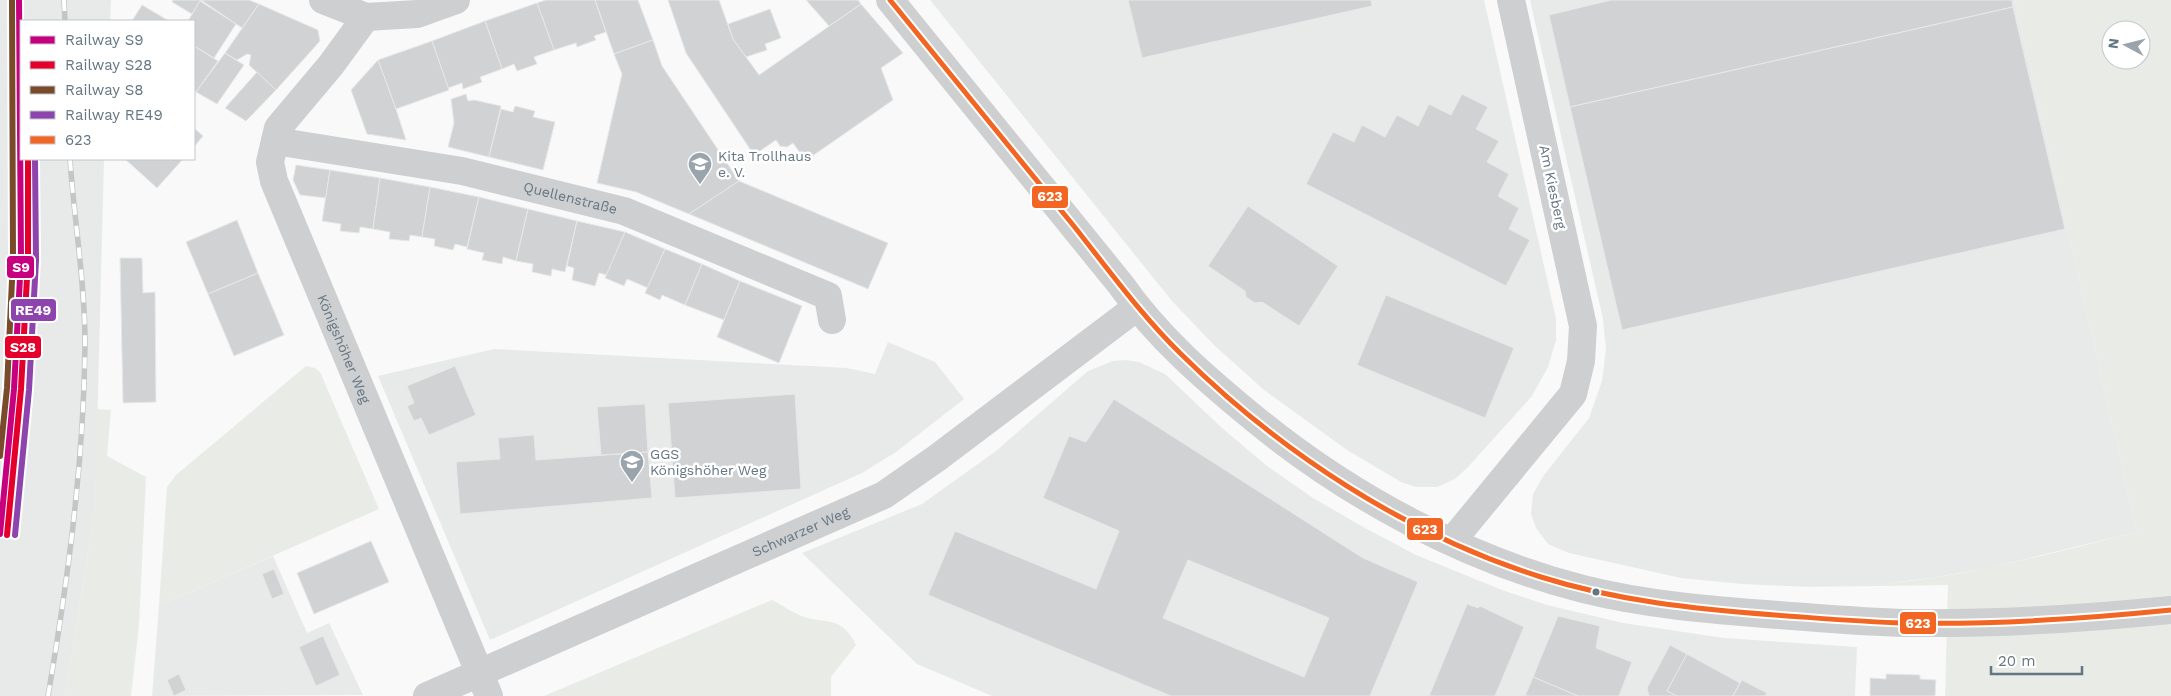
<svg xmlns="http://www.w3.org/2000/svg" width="2171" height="696" font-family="'Work Sans',sans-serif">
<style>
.built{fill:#e8e9e9}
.green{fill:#e8ebe6;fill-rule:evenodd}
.building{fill:#d0d2d3;stroke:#e8e8e8;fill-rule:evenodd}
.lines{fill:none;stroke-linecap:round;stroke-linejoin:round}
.minor{stroke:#cecfd0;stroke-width:28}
.rail-casing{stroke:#c3c5c6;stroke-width:5.5}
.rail{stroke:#fff;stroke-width:4;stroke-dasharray:11;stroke-linecap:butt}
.bus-1-casing{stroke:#fff;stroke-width:9}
.bus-1{stroke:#f26522;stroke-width:5}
.rail-1-casing{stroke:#fff;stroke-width:10}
.rail-2-casing{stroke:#fff;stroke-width:10}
.rail-3-casing{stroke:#fff;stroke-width:10}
.rail-4-casing{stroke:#fff;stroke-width:10}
.rail-1{stroke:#c7007f;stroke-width:6}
.rail-2{stroke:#e4002b;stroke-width:6}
.rail-3{stroke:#7a4b2a;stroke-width:6}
.rail-4{stroke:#8e44ad;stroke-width:6}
.bus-dot{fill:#657683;stroke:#fff;stroke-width:2}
.labels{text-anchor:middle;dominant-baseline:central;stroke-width:5;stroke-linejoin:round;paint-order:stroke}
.poi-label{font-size:14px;fill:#657683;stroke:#fff;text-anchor:start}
.street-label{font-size:14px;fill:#657683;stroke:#fff}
.line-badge{stroke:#fff;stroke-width:2}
.badge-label{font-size:14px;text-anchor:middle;font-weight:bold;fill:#fff}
</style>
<rect width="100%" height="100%" fill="#f9f9f9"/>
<g class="built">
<polygon points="0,0 111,0 110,21 21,21 21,159 104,159 95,508 65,696 0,696"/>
<polygon points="930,0 1484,0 1556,319 1556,340 1548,367 1532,396 1468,467 1455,479 1437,487 1416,487 1401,482 1347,450 1264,390 1214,345 1172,301"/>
<polygon points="1530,0 2015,0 2137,532 1988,568 1931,578 1880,584 1810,587 1742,584 1681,578 1569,553 1548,544 1536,528 1531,514 1533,494 1544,475 1589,418 1602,381 1606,349 1603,319"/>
<polygon points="888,342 935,362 964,399 896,452 862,473 490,640 378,376 494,349 847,368 875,374"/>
<polygon points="1126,360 1139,362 1165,374 1222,428 1267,466 1313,498 1365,528 1416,555 1502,590 1547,605 1623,623 1724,638 1857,647 1855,696 992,696 917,664 802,553 922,504 996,451 1088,371 1113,361"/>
<polygon points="273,556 307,633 329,623 363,695 152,696 159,606"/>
</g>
<g class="green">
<path d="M 2015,0 L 2171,0 L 2171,696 L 1945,696 L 1948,585 L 1810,587 C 1851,585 1892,584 1932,578 C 2001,567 2069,549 2137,532 ZM 2111,30 L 2141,30 L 2141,60 L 2111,60 Z"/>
<polygon points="306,366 315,368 320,372 379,509 159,606 167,487 176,475"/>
<polygon points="96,409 111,410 107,456 146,477 139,625 131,696 65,696 95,508"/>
<path d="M 772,600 C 782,605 793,613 804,617 C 828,624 842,616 856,645 L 831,677 L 831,696 L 544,696 Z"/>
</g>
<g class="building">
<polygon points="173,0 201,0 192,14 172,2"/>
<polygon points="201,0 249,0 259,4 242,28"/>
<polygon points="546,0 595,0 606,32 594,36 596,40 577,47 576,43 554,50 537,3"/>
<polygon points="595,0 638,0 653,40 614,54"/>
<polygon points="668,0 719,0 733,39 759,75 861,4 903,53 881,68 893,100 808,159 803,157 793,143 787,147 780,146 776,140 754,155 686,53"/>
<polygon points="806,0 858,0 861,4 829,26"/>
<polygon points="1128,0 1371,0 1372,6 1142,58"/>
<polygon points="1611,0 2012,0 2013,7 1570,107 1549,15"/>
<polygon points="200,1 236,24 214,58 194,46 194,21 188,21"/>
<polygon points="537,3 554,50 534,57 537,64 517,71 514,64 502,69 485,21"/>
<polygon points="259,4 318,30 320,41 276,90 249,65 251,55 247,54 237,60 225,53"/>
<polygon points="142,5 169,21 132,21"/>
<polygon points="2013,7 2065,229 1622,330 1570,107"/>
<polygon points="770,9 781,38 765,44 767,50 746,57 733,39 728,24"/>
<polygon points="485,21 502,69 480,77 482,82 463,89 462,83 448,88 432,41"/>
<polygon points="653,40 662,66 739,181 689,214 636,192 597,183 622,74 614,54"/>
<polygon points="432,41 449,90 396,109 378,60"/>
<polygon points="194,46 218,61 196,92 194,91"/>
<polygon points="225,53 244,65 217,104 196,92"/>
<polygon points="378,60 396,109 406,140 367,134 351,90"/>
<polygon points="257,72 276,90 246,121 225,108"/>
<polygon points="466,94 468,101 474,100 501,106 489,157 448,147 454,123 451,99"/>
<polygon points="1462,94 1488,107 1476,129 1499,141 1487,162 1509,174 1498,196 1519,208 1509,229 1530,240 1506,286 1306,184 1333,132 1354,142 1362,125 1385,137 1397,115 1418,126 1429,104 1451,115"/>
<polygon points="515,106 535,111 533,117 555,122 543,170 489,157 501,109 513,112"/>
<polygon points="194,128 203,136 194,147"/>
<polygon points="125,159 183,159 157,188"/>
<polygon points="296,165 330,170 326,198 300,195 293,180"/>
<polygon points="330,170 380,178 373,229 360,227 359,233 340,231 341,224 322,221"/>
<polygon points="380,178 430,187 422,237 410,235 409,241 389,239 390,232 373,229"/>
<polygon points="739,181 888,243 868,289 689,214"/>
<polygon points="430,187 479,197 467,247 455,244 453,250 434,246 435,239 422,237"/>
<polygon points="479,197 528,209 516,261 503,257 502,264 482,260 484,253 467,249"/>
<polygon points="1248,206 1338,266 1299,326 1262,302 1255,303 1246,297 1245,291 1208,266"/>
<polygon points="528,209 577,221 565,272 552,269 551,276 532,272 533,264 516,261"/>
<polygon points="237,220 258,273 208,294 186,242"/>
<polygon points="577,221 625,232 607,275 599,273 595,286 572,280 574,268 567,266"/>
<polygon points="625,232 665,249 648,288 627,279 624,286 605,278"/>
<polygon points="665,249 702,264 685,305 662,295 660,300 645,293"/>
<polygon points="120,258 142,258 143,293 155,292 156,402 123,403"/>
<polygon points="702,264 740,281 724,320 685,305"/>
<polygon points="258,273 284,335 234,356 208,294"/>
<polygon points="740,281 802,306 779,363 717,337"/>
<polygon points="1386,295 1514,348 1485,418 1357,365"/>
<polygon points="455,366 476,415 429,435 421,418 414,421 407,406 414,403 407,386"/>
<polygon points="795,394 801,489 675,498 668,403"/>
<path d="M 1114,399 L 1363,558 L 1418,582 L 1370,696 L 1171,696 L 928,595 L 955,531 L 1096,589 L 1119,531 L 1043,498 L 1069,436 L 1086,442 ZM 1188,560 L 1329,618 L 1304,677 L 1163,618 Z"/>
<polygon points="645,404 648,452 601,455 597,407"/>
<polygon points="534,435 536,460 648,452 652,498 460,514 456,462 500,459 498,438"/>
<polygon points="371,541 389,582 314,614 297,573"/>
<polygon points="274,569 284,594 272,599 262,574"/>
<polygon points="1467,604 1478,608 1480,606 1524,627 1495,696 1429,696"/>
<polygon points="1558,616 1600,626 1596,648 1632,662 1619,696 1578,696 1533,677"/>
<polygon points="323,636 340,675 316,686 299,647"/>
<polygon points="1670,645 1687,654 1667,691 1677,696 1649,696 1647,688"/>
<polygon points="1687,654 1740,683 1733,696 1677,696 1667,691"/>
<polygon points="179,674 186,690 174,696 167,680"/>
<polygon points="1886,674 1920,675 1920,679 1936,680 1935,696 1870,696 1870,678 1886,679"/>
<polygon points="1533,677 1578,696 1525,696"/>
<polygon points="1742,680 1767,693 1765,696 1733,696"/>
</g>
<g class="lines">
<g class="minor">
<polyline points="323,0 366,17 417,14 456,0"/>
<path d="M 890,0 L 1121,285 C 1157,337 1207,380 1256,420 C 1349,496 1465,559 1583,589 C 1647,605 1712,610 1778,615 C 1820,618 1863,622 1905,623 C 1994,624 2083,619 2171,610"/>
<path id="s1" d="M 366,17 L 331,65 L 278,128 L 270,162 L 274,181 L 489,696"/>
<path id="s2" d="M 275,141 L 462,171 L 624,211 L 828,296 L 832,320"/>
<polyline points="1452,541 1573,394 1581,361 1583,326 1511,0"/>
<path id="s3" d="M 427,696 L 884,495 L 937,458 L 1137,307"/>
</g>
<defs>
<g id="rail">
<polyline points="64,0 65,21"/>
<path d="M 48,696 C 68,579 84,462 85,343 C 85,281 74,220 70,159"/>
</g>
</defs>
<use href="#rail" class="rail-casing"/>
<use href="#rail" class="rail"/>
<defs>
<path id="bus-1" d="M 890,0 C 951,75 1012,150 1073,225 C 1108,269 1141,315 1181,354 C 1281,453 1407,535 1541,577 C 1617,601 1695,609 1775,615 C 1818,618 1861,622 1904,623 C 1993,625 2082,619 2171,610"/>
</defs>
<use href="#bus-1" class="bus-1-casing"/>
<use href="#bus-1" class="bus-1"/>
<defs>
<polyline id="rail-1" points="0,534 14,389 21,259 19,0"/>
<polyline id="rail-2" points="7,535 21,389 28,259 28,159"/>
<polyline id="rail-3" points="0,456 7,388 13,259 12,0"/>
<polyline id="rail-4" points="15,535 29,390 36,260 35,159"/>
</defs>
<use href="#rail-1" class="rail-1-casing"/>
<use href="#rail-2" class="rail-2-casing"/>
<use href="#rail-3" class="rail-3-casing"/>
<use href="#rail-4" class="rail-4-casing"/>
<use href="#rail-1" class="rail-1"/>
<use href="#rail-2" class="rail-2"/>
<use href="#rail-3" class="rail-3"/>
<use href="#rail-4" class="rail-4"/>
</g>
<defs>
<symbol id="school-pin" viewBox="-11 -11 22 30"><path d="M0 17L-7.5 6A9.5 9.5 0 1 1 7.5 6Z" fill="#99a4ac" stroke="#fff"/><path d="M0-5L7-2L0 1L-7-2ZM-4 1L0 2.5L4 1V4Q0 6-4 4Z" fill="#fff"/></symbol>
</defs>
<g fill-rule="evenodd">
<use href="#school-pin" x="686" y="150" width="28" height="38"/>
<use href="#school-pin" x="618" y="448" width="28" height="38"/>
</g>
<circle class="bus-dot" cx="1596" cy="592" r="4.5"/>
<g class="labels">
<g class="poi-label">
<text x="718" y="156">Kita Trollhaus<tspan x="718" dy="16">e. V.</tspan></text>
<text x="650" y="454">GGS<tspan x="650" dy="16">Königshöher Weg</tspan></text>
</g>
<g class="street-label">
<text transform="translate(1553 187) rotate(78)">Am Kiesberg</text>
<text stroke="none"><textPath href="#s2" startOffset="301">Quellenstraße</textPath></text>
<text stroke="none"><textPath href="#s1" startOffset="378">Königshöher Weg</textPath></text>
<text stroke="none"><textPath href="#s3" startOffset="408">Schwarzer Weg</textPath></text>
</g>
</g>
<g class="line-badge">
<rect x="1031" y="185" width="38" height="24" rx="5" fill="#f26522"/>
<rect x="6" y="255" width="29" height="24" rx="5" fill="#c7007f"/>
<rect x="10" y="298" width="47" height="24" rx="5" fill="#8e44ad"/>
<rect x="4" y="335" width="38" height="24" rx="5" fill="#e4002b"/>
<rect x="1406" y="517" width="38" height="24" rx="5" fill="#f26522"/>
<rect x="1899" y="611" width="38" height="24" rx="5" fill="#f26522"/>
</g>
<g class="badge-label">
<text x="1050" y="201">623</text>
<text x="21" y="272">S9</text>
<text x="33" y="315">RE49</text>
<text x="23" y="352">S28</text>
<text x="1425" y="534">623</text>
<text x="1918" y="628">623</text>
</g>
<rect x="20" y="20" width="175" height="140" fill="#ffffff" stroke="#c1c8cd"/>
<rect x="30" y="36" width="25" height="8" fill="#c7007f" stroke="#c1c8cd"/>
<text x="65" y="45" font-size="15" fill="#657683">Railway S9</text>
<rect x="30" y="61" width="25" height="8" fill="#e4002b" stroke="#c1c8cd"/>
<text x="65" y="70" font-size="15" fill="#657683">Railway S28</text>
<rect x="30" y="86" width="25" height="8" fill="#7a4b2a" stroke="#c1c8cd"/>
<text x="65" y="95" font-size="15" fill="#657683">Railway S8</text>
<rect x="30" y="111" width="25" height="8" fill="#8e44ad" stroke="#c1c8cd"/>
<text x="65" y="120" font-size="15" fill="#657683">Railway RE49</text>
<rect x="30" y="136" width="25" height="8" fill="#f26522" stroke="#c1c8cd"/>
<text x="65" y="145" font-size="15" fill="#657683">623</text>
<g transform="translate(2126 45) rotate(277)"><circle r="24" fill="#ffffff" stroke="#c1c8cd"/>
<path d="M0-4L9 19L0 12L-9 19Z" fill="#99a4ac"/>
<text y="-8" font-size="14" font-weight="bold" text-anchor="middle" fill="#657683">N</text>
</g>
<path d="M1991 666v8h91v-8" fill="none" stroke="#657683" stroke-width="2.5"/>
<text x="1998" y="666" font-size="15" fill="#657683" stroke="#ffffff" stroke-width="4" paint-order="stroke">20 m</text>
</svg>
